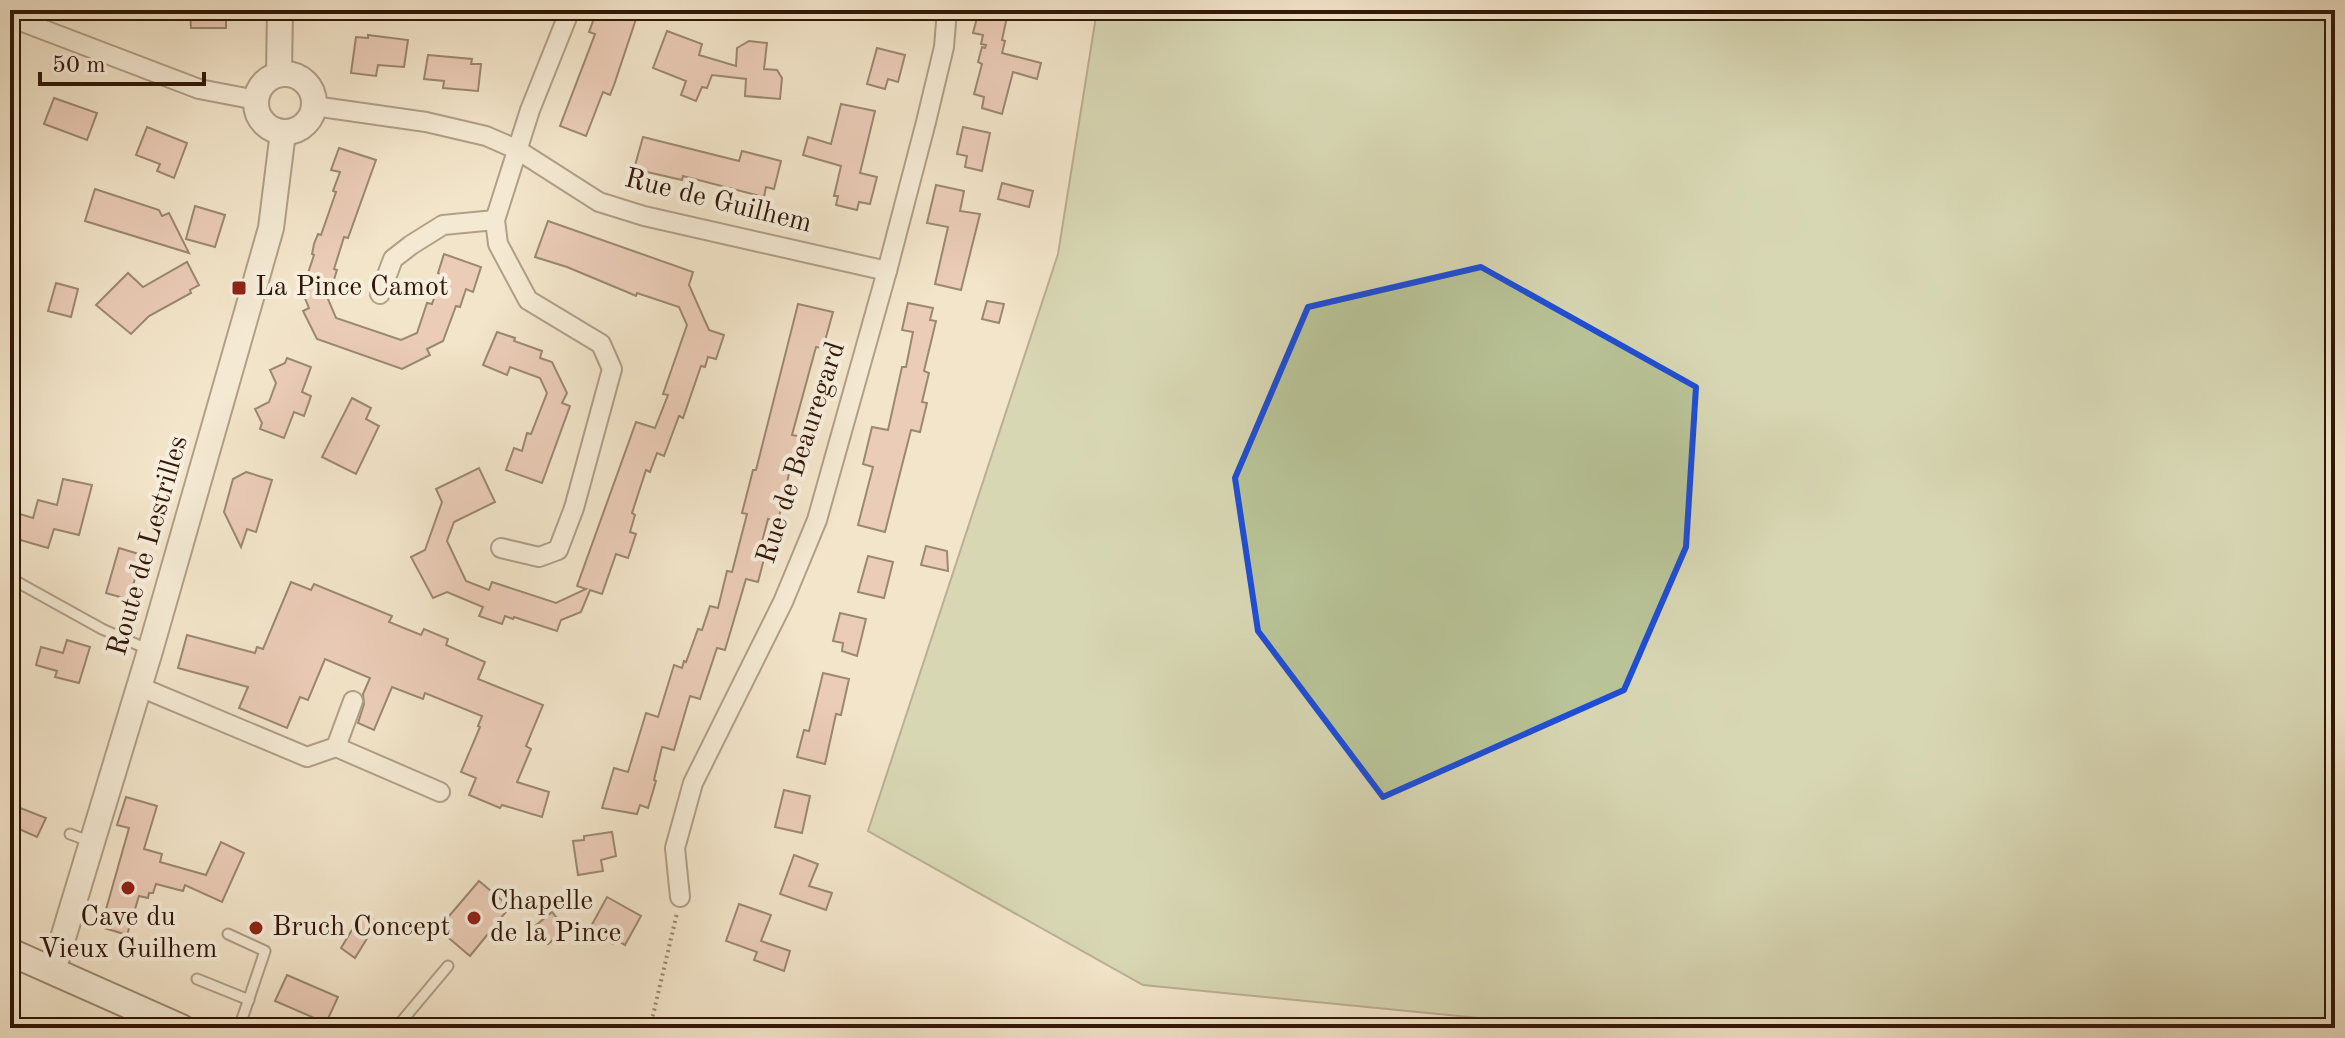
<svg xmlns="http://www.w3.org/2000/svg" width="2345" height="1038" font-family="'Old Standard TT',serif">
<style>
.green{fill:#b9c599;stroke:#756e50;stroke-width:2}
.building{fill:#e3aea1;stroke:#311706;stroke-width:2}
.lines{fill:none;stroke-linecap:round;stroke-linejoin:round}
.service-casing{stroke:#624a37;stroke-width:13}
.minor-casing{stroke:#624a37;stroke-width:22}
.tertiary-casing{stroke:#624a37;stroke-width:28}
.secondary-casing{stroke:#311706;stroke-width:30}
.path{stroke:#311706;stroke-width:4;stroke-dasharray:2 4;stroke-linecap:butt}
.service{stroke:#f7eedd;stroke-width:9}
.minor{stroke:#f7eedd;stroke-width:18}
.tertiary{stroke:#f7eedd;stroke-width:24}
.secondary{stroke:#f7eedd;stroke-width:26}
.marked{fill:none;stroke:#1d4ed8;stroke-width:6;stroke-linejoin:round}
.poi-dot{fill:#8f2418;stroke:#f7eedd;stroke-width:3}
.labels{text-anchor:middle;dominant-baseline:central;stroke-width:8;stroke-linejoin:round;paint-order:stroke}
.street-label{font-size:28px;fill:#311706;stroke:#f7eedd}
.poi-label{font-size:28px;fill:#311706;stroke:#f7eedd;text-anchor:start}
</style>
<rect width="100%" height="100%" fill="#f3e5cb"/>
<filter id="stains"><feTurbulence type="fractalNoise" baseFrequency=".0025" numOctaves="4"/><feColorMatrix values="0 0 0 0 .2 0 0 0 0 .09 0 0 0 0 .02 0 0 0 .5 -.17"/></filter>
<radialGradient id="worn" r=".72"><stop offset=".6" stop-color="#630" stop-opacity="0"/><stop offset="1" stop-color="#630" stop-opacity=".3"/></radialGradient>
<polygon class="green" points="1097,10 2335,10 2335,1028 1581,1028 1143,985 868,831 1058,254"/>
<g class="building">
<polygon points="190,10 226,10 226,28 191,28"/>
<polygon points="605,10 639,10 614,85 610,95 603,92 586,136 560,126 595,34 589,32 596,13 603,16"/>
<polygon points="979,10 1008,12 1002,40 1005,41 1002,53 1041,63 1037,79 1013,72 1002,114 982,108 984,97 974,94 982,64 978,62 982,47 985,48 986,45 981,44 983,35 973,33"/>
<polygon points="667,31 702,44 699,55 736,66 737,48 749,41 767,43 764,69 777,70 782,78 780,99 745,96 746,79 712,75 707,88 702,87 696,101 681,95 686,81 653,68"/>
<polygon points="368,35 408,40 404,67 378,65 376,76 351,73 356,37 368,38"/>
<polygon points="877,48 905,55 898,82 888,79 885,89 867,84"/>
<polygon points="428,55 472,59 471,64 481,64 478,91 443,88 444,81 424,79"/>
<polygon points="54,98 97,113 87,140 44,124"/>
<polygon points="841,104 875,111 860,173 877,177 870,204 859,202 857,210 836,205 838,196 834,196 841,166 803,155 808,137 831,144"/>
<polygon points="147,127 187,143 174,178 157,171 160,164 136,155"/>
<polygon points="963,127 990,133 982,171 965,167 967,156 957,154"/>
<polygon points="643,137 739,161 742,151 781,161 774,189 766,187 764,197 683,176 682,180 634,169"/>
<polygon points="339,148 376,160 348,238 344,237 334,269 337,270 328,299 336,318 401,340 417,333 427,303 432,304 442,275 438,273 444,254 481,267 473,292 466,289 460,307 456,306 443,341 427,349 430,355 402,369 317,339 303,311 309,308 302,291 314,255 312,254 314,244 318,234 321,235 336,192 333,191 340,172 331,170"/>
<polygon points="1002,183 1033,191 1029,207 998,199"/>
<polygon points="936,185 964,191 960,211 980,214 961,290 935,284 948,227 927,223"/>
<polygon points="95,189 159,210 162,216 169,213 189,253 85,221"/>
<polygon points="195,206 225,215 215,247 186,239"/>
<polygon points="548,221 693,272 689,285 709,330 724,335 716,359 708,357 705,367 701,366 683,418 679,416 664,456 657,453 650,472 646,470 632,513 635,515 630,532 636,534 628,558 616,554 602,594 590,590 581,612 561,620 557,631 514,617 513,619 505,616 502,624 479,616 483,607 447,592 433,598 411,557 425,550 442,502 436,489 479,468 495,502 454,522 447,541 466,581 489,590 492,582 556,603 586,589 577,586 636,422 655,428 668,395 663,394 687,325 679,307 637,293 636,296 627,292 567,267 535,257"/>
<polygon points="187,262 199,285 190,290 191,293 149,316 131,334 96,305 128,273 143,287"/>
<polygon points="56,283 78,289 71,317 48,311"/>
<polygon points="987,301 1004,304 999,323 982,319"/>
<polygon points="908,303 933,308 930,320 936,321 924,371 929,373 922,402 927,403 920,432 911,430 885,532 858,525 873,467 863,464 872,427 888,430 902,367 906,367 913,332 902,330"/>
<polygon points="798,304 833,312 823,348 816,347 792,435 808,438 801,463 792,461 778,521 768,519 759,553 765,555 758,582 746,579 725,650 717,648 700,699 690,696 674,750 662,747 654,780 656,781 648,808 640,805 637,814 602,808 614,768 628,772 646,713 658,717 674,665 682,668 684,661 686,662 698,629 702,630 710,606 718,608 727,571 732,572 747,514 742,513 753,470 756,470"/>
<polygon points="497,332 515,338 514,341 542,351 540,358 552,362 567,393 562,403 570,406 542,483 506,470 514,448 522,451 527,433 531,434 547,393 540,378 510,367 507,375 483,365"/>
<polygon points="287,358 311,367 302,392 311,396 304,416 294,412 284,438 260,429 262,423 255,409 269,402 276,383 270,370 285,363"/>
<polygon points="352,398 371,408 366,419 379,426 356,474 322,457"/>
<polygon points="246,472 272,480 256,532 247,529 241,547 224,512 233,479"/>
<polygon points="63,479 92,485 79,535 54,529 48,548 10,537 10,511 33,518 38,500 57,505"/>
<polygon points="926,546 947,551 948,571 921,565"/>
<polygon points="119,548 142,555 131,592 128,592 127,599 106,593"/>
<polygon points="868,556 893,562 884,598 858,592"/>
<polygon points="291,582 311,590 314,584 392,616 389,622 421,635 424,629 448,639 446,645 485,662 478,679 543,705 526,746 531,749 517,782 549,792 542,817 502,805 500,808 469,795 476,778 461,772 480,727 478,726 482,716 425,693 423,699 392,687 374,730 358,723 364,704 363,694 370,678 325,659 308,700 300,697 287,728 239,708 248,687 178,668 187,635 255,653 257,647 263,649"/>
<polygon points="840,613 866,619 857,656 842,651 843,643 833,641"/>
<polygon points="67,640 90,647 79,683 55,677 57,671 36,665 41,647 63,653"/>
<polygon points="823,673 849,679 841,715 836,714 825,764 797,757 804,730 809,731"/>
<polygon points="784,790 810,796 802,833 775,827"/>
<polygon points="126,797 157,806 144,849 162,854 160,862 206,875 221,842 244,853 222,902 185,885 183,891 156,884 153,893 149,893 148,898 139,896 127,935 101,927 129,828 117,825"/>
<polygon points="10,804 46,818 37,837 10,825"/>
<polygon points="612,832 616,856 601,860 603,871 578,875 573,841 584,840 584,836"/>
<polygon points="794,855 818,864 809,886 832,893 826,910 780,894"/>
<polygon points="479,881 510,907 470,956 438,929"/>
<polygon points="607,897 641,916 625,945 615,939 613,944 589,930"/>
<polygon points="739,904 771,915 761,941 790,951 784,971 754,960 757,952 726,941"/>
<polygon points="363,912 377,922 355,958 341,948"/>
<polygon points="552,912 566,929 548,944 534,927"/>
<polygon points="287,975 338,997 326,1023 275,1001"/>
</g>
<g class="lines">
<defs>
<g id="service">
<polyline points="10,578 102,629 147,649"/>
<polyline points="70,834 89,841"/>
<polyline points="228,934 265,951 239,1028"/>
<polyline points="197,979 249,1000"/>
<polyline points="396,1028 448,966"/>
</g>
<g id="minor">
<polyline points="10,17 199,89 256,100"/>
<polyline points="314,106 426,122 486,136 516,149 599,202 644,216 887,271"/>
<polyline points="380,294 393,259 411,245 443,225 495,220"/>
<polyline points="501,548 539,557 558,550 574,508 612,369 601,344 528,300 498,244 495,220 530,110 570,10"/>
<polyline points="140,687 307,757 336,747 440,792"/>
<polyline points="336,747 353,701"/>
<polyline points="680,897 675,848 693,783 783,602 817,520 887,271 926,122 944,47 947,10"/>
</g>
<g id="tertiary">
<polyline points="279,74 280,10"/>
<circle cx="285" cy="103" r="29"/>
<polyline points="53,971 150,651 271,228 283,132"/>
</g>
<polyline id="secondary" points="10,952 181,1028"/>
</defs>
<use href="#service" class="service-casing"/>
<use href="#minor" class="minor-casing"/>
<use href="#tertiary" class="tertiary-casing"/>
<use href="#secondary" class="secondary-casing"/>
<polyline class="path" points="650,1028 677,913"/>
<use href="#service" class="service"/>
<use href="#minor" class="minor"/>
<use href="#tertiary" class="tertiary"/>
<use href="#secondary" class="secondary"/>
</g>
<path d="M0 0H2345V1038H0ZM 1481,267 L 1696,387 L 1686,547 L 1624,690 L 1383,797 L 1258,631 L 1235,478 L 1308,307 Z" fill="#f3e5cb" fill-opacity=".55" fill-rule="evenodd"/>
<path class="marked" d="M 1481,267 L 1696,387 L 1686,547 L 1624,690 L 1383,797 L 1258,631 L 1235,478 L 1308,307 Z"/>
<g class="poi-dot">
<rect x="231" y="280" width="16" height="16" rx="4"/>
<circle cx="128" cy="888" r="8"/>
<circle cx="474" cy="918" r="8"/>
<circle cx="256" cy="928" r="8"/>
</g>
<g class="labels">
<g class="street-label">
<text transform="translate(718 202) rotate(14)">Rue de Guilhem</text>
<text transform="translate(802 453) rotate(-72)">Rue de Beauregard</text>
<text transform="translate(149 546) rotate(-74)">Route de Lestrilles</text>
</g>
<g class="poi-label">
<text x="255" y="288">La Pince Camot</text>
<text x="490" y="902">Chapelle<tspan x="490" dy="32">de la Pince</tspan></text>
<text x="128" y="918" text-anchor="middle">Cave du<tspan x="128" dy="32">Vieux Guilhem</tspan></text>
<text x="272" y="928">Bruch Concept</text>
</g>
</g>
<rect width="2345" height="1038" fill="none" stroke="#f3e5cb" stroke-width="40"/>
<rect x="12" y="12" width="2321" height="1014" fill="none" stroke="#311706" stroke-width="4"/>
<rect x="20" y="20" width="2305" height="998" fill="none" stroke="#311706" stroke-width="2"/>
<path d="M40 72v12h164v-12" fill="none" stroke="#311706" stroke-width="4"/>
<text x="52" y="72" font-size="24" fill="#311706" stroke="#f7eedd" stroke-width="6" paint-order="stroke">50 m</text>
<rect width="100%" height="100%" filter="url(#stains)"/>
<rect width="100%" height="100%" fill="url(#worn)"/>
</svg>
